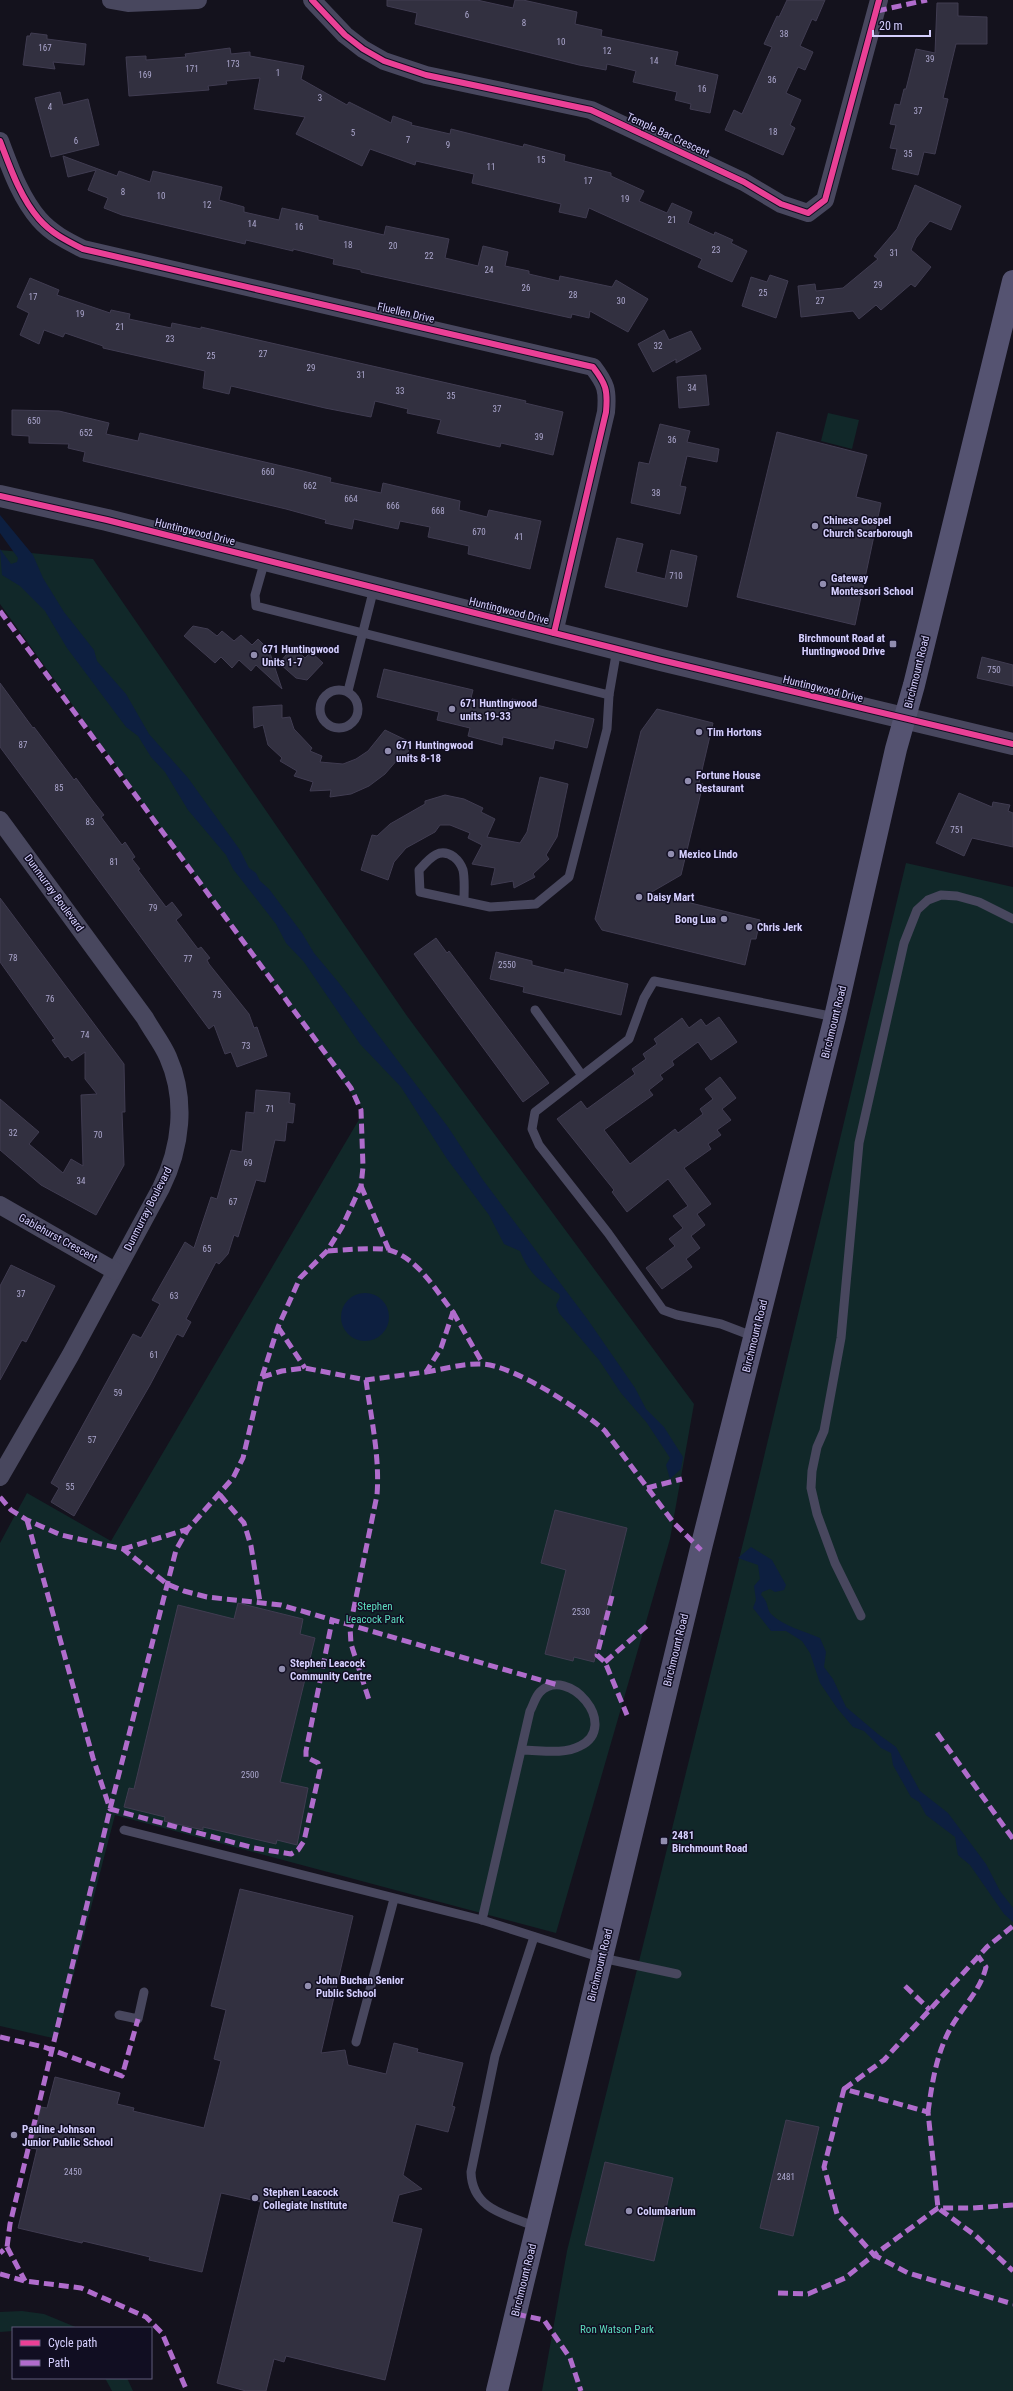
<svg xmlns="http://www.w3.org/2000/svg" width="1013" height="2391" font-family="'Roboto Condensed',sans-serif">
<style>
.green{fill:#112829}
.water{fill:#0d1f40}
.building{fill:#323040;stroke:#403c51}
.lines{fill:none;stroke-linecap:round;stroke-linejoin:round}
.service{stroke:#48475e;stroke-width:9}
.minor{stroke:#48475e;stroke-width:18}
.tertiary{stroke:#48475e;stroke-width:22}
.secondary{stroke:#555371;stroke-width:22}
.quiet{stroke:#b06ccc;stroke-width:5;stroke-dasharray:10 5;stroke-linecap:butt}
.cycleway-casing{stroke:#110e22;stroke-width:8}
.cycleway{stroke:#ea4096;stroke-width:6}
.poi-dot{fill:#918daf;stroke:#110e22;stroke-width:1.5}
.labels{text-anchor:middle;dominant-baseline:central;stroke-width:3;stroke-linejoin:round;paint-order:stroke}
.number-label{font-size:9px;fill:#aca7ce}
.street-label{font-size:11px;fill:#d5cffe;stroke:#110e22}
.poi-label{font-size:11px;font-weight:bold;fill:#d5cffe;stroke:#110e22;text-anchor:start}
.park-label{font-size:11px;fill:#5cddbe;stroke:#110e22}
</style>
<rect width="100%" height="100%" fill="#14121d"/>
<g class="green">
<polygon points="828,413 859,420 852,449 821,441"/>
<polygon points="0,550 93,559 407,1016 694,1404 670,1539 556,1933 115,1815 57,2039 0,2026 0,1543 27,1493 111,1541 364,1111 0,604"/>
<polygon points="906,863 1013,887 1013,2391 542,2391 567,2251 751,1511"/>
<polygon points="22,2311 44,2314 78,2328 13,2328 13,2331 0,2332 0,2312"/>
<polygon points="105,2378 127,2378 133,2391 112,2391"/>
</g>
<g class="water">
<path d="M 0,515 L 33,555 L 43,578 L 64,612 L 94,650 L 97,661 L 126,694 L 149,734 L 188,778 L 240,850 L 249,868 L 256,873 L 260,881 L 269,889 L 302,933 L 314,953 L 339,983 L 448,1127 L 483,1180 L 588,1320 L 635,1388 L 646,1409 L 664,1427 L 683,1457 L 681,1469 L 670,1479 L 666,1465 L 670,1458 L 647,1423 L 621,1393 L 599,1360 L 559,1313 L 556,1305 L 560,1297 L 559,1294 C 540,1282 528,1272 520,1251 L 504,1244 L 489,1215 L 447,1159 L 401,1087 L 360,1044 L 304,962 L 286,943 L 276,924 L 233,869 L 226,855 L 188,810 L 165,772 L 151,757 L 138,736 L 126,727 L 67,648 L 45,611 L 20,586 L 2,575 L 0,549 L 11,564 L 17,562 L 18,558 L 0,533 Z"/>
<circle cx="365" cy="1317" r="24"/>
<path d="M 751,1547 L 772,1560 L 786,1585 L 784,1590 L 775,1592 L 770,1589 L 762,1592 L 761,1595 C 769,1602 766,1608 771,1614 C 783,1626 804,1631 820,1638 L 826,1652 L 824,1667 L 833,1679 L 846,1707 L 878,1734 L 896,1747 L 920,1791 L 948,1813 L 986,1864 L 1000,1891 L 1013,1908 L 1013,1922 L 1004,1914 L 970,1865 L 958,1855 L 955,1837 L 926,1815 L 919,1802 L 911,1797 L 893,1765 L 891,1753 L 881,1748 L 864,1731 L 853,1727 L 837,1708 L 820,1683 L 810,1653 L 802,1641 L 786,1631 L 771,1631 L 753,1608 L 756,1600 L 754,1586 L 760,1579 L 758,1565 L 738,1558 Z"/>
</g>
<g class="building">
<polygon points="387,0 477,0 513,8 515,0 523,0 577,12 575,24 602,30 601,36 678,52 675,65 718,75 710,113 690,109 691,104 675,100 677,92 633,82 636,71 607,64 606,70 579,65 415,24 417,13 387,6"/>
<polygon points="787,0 825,0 816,21 812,19 800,46 813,52 805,70 798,67 786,93 801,100 790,125 795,128 783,155 725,130 734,110 742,114 772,47 764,44 777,16 779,17"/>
<polygon points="937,3 958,3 958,16 987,17 987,44 956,44 943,98 948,99 935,154 924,152 918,175 892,169 897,149 890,148 896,125 890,124 895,104 900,105 904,89 906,89 916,49 935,53"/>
<polygon points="31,33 47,35 47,39 86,44 84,65 53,62 55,69 23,65 27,36 30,36"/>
<polygon points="230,48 231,54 250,52 250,56 304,66 301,79 347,105 349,102 391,123 393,116 412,123 411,125 450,134 451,129 523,147 524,144 565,155 564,161 611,173 611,176 644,191 639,201 667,213 672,203 692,212 688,223 714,235 715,232 733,240 731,243 747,251 732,282 698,267 702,259 589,208 586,218 559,212 561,204 472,183 474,174 416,161 415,165 370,149 362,166 296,134 305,117 254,109 260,78 226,81 227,84 208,86 209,90 129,96 126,57 146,56 146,60 186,57 185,54"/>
<polygon points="60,92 63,105 88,99 99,145 51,157 35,98"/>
<polygon points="63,156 117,176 119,171 150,182 153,171 222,187 219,200 244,207 244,212 279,220 282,208 318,216 318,220 384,235 386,226 449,239 445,258 478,266 483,246 508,252 505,266 529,271 529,274 559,281 560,276 612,287 616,280 648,299 628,332 590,311 589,318 572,314 571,318 361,272 361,270 333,264 334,259 293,249 293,251 246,240 245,244 122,215 104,208 108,198 88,190 96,170 68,177"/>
<polygon points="915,185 961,206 951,230 930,221 916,238 911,250 931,267 915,287 911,284 881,310 876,305 859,319 853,311 801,317 798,286 815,284 816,291 843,288 878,259 874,256 897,229"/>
<polygon points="770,275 788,281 776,318 742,306 751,277 767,282"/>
<polygon points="30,278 59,290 57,295 110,313 111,310 130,314 129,319 171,328 172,323 201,329 201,327 526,401 525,403 563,412 553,455 501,443 500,447 437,433 441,420 407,413 408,409 375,401 371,417 325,408 231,386 229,394 203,388 205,371 103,348 103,346 65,333 63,337 44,330 39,344 20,335 29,313 17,307"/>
<polygon points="664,330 669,340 691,331 701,349 676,363 676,359 653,372 638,344"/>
<polygon points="706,375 709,405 679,408 677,377"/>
<polygon points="12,410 59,411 109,423 106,434 138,441 140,433 299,470 331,478 330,482 381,493 383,483 460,501 459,510 487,517 489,510 541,521 530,569 468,554 469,546 428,537 430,527 400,521 398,529 354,519 352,529 325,523 326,520 286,509 83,461 85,452 68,448 69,444 29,443 29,436 12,435"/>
<polygon points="660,424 690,431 687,442 719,449 717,462 687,456 680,486 686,487 680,514 631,503 639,462 649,464"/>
<polygon points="777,432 867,455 856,497 881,503 855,625 737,597"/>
<polygon points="617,538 643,544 636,572 665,579 671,550 697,556 687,607 605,587"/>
<polygon points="193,626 208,629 217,636 222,631 234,641 241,635 252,645 258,639 269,650 282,689 256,665 251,671 239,660 232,668 221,657 215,663 184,636"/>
<polygon points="293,647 305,658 311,652 323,663 307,680 296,678 279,663"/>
<polygon points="982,657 1013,665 1013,686 977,678"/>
<polygon points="384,669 473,690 471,698 510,708 512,699 594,719 587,748 555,740 553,749 503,737 502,745 468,736 470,728 437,720 439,712 377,697"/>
<polygon points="0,683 33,728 34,727 74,780 76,778 93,801 104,815 101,817 122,845 125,842 135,857 132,859 140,869 138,870 166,907 172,902 182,915 176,920 198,949 201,947 210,958 207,960 209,964 249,1014 254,1028 257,1027 267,1056 237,1067 231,1052 225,1054 214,1025 209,1029 0,747"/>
<polygon points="282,705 282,718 290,717 294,729 312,748 310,751 322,756 320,762 343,764 356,759 368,751 385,730 412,743 403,763 398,759 385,774 369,786 351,794 330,797 331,790 310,791 313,782 294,776 297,771 280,761 282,758 268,745 263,725 254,728 253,707"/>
<polygon points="657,709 713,723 699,783 703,784 681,875 650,893 760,920 756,939 751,939 745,965 602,930 595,919 641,731"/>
<polygon points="540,777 568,784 557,837 546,855 549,859 533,874 535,877 514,888 513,881 491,885 495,868 472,864 482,845 468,838 470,833 450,825 440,825 435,832 406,848 394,862 388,880 361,870 372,835 377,836 390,824 425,804 425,801 445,795 464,799 483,808 481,812 495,819 487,837 520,843 527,832"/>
<polygon points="959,793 992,807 993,802 1010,805 1008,811 1013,813 1013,847 972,838 964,856 936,843"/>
<polygon points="0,898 124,1064 125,1112 122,1112 124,1165 96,1215 41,1185 0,1150 0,1099 39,1132 29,1144 63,1173 71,1159 83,1166 81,1095 97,1094 85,1079 85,1052 72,1061 68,1056 65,1058 52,1040 55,1039 0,962"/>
<polygon points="436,938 447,953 449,951 549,1083 523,1102 414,954"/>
<polygon points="496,952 532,961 532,965 564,973 565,969 628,984 621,1015 523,992 524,987 490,979"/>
<polygon points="719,1017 737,1042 711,1060 698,1042 672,1061 674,1065 660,1075 663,1079 649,1090 653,1095 604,1130 630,1164 675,1129 678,1133 703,1114 700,1109 713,1099 705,1089 720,1077 736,1098 722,1109 731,1120 717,1130 721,1135 708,1144 711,1149 684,1168 711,1204 697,1214 705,1225 691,1236 700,1248 686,1259 692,1267 662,1289 646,1268 675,1246 669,1239 683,1228 673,1216 688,1206 668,1179 627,1212 612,1192 614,1190 557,1119 581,1101 587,1109 635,1074 632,1069 646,1059 643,1054 657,1044 654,1039 682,1018 689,1028 701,1019 706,1026"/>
<polygon points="256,1090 290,1093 289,1103 295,1104 293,1123 287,1122 285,1141 275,1140 265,1182 256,1180 238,1237 234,1235 228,1254 219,1264 216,1262 186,1319 191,1322 183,1337 177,1334 150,1385 74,1516 51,1502 59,1488 51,1483 133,1334 141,1338 160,1304 152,1300 185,1242 194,1248 211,1197 217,1199 231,1150 242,1152 246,1112 254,1113"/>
<polygon points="11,1265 55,1286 26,1342 22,1340 0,1380 0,1286"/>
<polygon points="555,1510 627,1528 594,1662 574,1657 573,1661 545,1654 566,1570 541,1563"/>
<polygon points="238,1603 303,1619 300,1634 315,1638 280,1782 308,1788 297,1845 277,1840 276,1844 203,1827 203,1830 164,1821 165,1817 124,1807 129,1788 134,1789 178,1605 234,1619"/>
<polygon points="240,1889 353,1916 321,2053 345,2050 348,2065 386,2074 394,2043 418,2049 417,2052 463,2063 452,2106 455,2107 448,2132 416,2124 403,2175 422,2189 399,2195 392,2222 422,2229 385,2380 286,2356 284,2362 274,2359 266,2391 246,2391 217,2383 261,2202 221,2193 202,2272 149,2260 150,2257 83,2241 82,2243 18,2228 37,2149 31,2148 41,2107 47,2108 55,2077 120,2093 117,2104 134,2108 133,2111 204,2128 221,2061 214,2059 226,2010 211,2006"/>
<polygon points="786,2120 819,2127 793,2236 760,2228"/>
<polygon points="605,2162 673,2178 654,2261 585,2245"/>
</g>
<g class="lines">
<g class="service">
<polyline points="265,560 255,595 256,606 609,695 617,649"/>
<circle cx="339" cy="709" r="19"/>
<polyline points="348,691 374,588"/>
<path d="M 464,901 C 464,891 465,879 463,870 C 461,864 459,861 454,857 C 439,846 429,859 419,870 L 420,892 L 490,907 L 536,904 L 569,877 L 607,729 L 609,695"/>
<polyline points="535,1010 581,1074"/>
<polyline points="755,1337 721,1324 677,1315 663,1310 608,1233 539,1145 532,1129 535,1112 629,1039 644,998 654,981 835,1017"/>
<polyline points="861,1616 835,1563 817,1514 811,1488 812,1471 817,1447 824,1431 841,1338 859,1143 904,943 917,910 928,900 941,895 957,896 979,902 1013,919"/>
<polyline points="124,1830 482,1920 602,1958 677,1974"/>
<path d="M 482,1920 L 530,1711 C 533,1706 535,1697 540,1692 C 568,1664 621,1726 580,1746 C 563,1755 540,1750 522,1750"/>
<path d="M 534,1937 L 495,2056 L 471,2172 C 472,2210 507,2215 537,2227"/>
<polyline points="119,2015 138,2019 144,1992"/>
<polyline points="356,2042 394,1899"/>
</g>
<g class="minor">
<polyline points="111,0 128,3 198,0"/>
<polyline points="312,0 345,35 363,49 384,61 426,75 591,110 744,182 781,204 808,213 825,200 879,0"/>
<path d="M 0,141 C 10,167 20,197 39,219 C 51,233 67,241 83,249 L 593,367 C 606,384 608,390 606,412 L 554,633"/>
<path d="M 0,820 L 145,1018 C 152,1031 162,1043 168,1057 C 187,1100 181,1148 161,1188 L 70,1356 L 0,1477"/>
<polyline points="0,1205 115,1271"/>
</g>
<polyline class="tertiary" points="0,496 107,520 661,660 1013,744"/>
<polyline class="secondary" points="497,2391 702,1544 835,1017 896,749 914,685 1013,281"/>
<g class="quiet">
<polyline points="877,11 927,0"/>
<polyline points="0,611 351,1088 361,1110 363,1167 361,1186 342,1227 327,1251 300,1278 278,1327 262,1377 243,1458 233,1478 188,1529 176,1550 110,1809 10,2224 7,2247 0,2253"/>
<polyline points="361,1186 389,1250"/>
<polyline points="453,1312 483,1364"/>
<polyline points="278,1327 305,1368"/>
<path d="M 426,1372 C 444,1369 464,1363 483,1364 C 514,1366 582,1410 605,1431 L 673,1522 L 701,1550"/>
<path d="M 262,1377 L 282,1371 L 305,1368 L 366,1380 L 426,1372 L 441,1348 L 453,1312 C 436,1291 418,1258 389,1250 C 377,1247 342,1250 327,1251"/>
<path d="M 366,1380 C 371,1418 380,1457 377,1495 L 350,1627 L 351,1644 L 370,1703"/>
<polyline points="647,1488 682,1479"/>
<polyline points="220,1495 244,1523 251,1546 260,1602"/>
<polyline points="0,1497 11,1510 27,1520 61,1535 123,1549 167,1584 184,1591 207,1597 281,1605 558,1685"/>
<polyline points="27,1520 93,1758 110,1809 254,1848 291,1854 298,1850 304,1841 320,1770 318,1763 306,1757 306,1751 332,1621"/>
<polyline points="123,1549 188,1529"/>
<polyline points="612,1596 597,1655 605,1662 627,1715"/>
<polyline points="605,1662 649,1624"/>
<polyline points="937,1733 1013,1839"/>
<polyline points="905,1986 930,2010"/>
<polyline points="0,2037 44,2047 122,2076 138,2019"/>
<polyline points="844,2089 884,2060 987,1947 1013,1926"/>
<path d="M 928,2112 C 932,2084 936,2056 949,2031 C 961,2008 980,1992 986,1967 L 978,1956"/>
<polyline points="1013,2205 973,2208 938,2208 874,2255 837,2214 824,2167 844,2089 928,2112 938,2208 976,2236 1013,2271"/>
<polyline points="7,2247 25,2281"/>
<polyline points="0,2274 25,2281 81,2288 146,2317 162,2333 187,2391"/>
<polyline points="778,2293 808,2294 845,2278 874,2255 908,2273 1013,2304"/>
<polyline points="516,2314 544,2320 570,2358 581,2391"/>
</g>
<defs>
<g id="cycleway">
<polyline points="312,0 345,35 363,49 384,61 426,75 591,110 744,182 781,204 808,213 825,200 879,0"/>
<path d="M 0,141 C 10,167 20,197 39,219 C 51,233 67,241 83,249 L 593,367 C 606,384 608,390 606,412 L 554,633"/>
<polyline points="0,496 107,520 661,660 1013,744"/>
</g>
</defs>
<use href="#cycleway" class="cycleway-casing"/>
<use href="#cycleway" class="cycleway"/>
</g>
<g class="poi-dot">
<circle cx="815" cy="526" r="4"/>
<circle cx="823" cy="584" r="4"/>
<rect x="889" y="640" width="8" height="8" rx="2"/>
<circle cx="254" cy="655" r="4"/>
<circle cx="452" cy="709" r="4"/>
<circle cx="699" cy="732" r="4"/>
<circle cx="388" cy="751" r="4"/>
<circle cx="688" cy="781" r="4"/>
<circle cx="671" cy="854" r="4"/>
<circle cx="639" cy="897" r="4"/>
<circle cx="724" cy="919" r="4"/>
<circle cx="749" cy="927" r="4"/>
<circle cx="282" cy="1669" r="4"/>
<rect x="660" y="1837" width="8" height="8" rx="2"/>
<circle cx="308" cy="1986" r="4"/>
<circle cx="14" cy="2135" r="4"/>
<circle cx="255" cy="2198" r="4"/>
<circle cx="629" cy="2211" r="4"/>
</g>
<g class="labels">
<g class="number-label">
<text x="467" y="15">6</text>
<text x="524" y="23">8</text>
<text x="784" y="34">38</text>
<text x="561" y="42">10</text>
<text x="45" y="48">167</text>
<text x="607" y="51">12</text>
<text x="930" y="59">39</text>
<text x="654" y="61">14</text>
<text x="233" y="64">173</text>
<text x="192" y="69">171</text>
<text x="278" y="73">1</text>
<text x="145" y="75">169</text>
<text x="772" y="80">36</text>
<text x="702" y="89">16</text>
<text x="320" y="98">3</text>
<text x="50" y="107">4</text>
<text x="918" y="111">37</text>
<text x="773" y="132">18</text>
<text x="353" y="133">5</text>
<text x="408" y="140">7</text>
<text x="76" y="141">6</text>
<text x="448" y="145">9</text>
<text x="908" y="154">35</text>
<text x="541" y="160">15</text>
<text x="491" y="167">11</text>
<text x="588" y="181">17</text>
<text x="123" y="192">8</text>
<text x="161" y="196">10</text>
<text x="625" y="199">19</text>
<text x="207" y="205">12</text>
<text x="672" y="220">21</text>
<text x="252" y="224">14</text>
<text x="299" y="227">16</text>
<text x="348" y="245">18</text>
<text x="393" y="246">20</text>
<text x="716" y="250">23</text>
<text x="894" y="253">31</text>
<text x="429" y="256">22</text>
<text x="489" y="270">24</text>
<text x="878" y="285">29</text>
<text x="526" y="288">26</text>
<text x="763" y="293">25</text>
<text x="573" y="295">28</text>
<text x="33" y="297">17</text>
<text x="621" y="301">30</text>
<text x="820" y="301">27</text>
<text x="80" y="314">19</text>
<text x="120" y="327">21</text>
<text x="170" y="339">23</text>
<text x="658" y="346">32</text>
<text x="263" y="354">27</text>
<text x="211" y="356">25</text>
<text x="311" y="368">29</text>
<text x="361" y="375">31</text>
<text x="692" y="388">34</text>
<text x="400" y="391">33</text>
<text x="451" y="396">35</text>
<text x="497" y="409">37</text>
<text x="34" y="421">650</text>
<text x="86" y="433">652</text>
<text x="539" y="437">39</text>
<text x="672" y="440">36</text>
<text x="268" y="472">660</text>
<text x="310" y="486">662</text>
<text x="656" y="493">38</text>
<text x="351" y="499">664</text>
<text x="393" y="506">666</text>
<text x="438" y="511">668</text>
<text x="479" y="532">670</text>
<text x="519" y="537">41</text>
<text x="676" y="576">710</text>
<text x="994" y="670">750</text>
<text x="23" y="745">87</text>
<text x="59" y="788">85</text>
<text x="90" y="822">83</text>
<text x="957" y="830">751</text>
<text x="114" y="862">81</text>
<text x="153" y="908">79</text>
<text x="13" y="958">78</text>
<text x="188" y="959">77</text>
<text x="507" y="965">2550</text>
<text x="217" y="995">75</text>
<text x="50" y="999">76</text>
<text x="85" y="1035">74</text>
<text x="246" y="1046">73</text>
<text x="270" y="1109">71</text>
<text x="13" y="1133">32</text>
<text x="98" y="1135">70</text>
<text x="248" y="1163">69</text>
<text x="81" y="1181">34</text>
<text x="233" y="1202">67</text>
<text x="207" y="1249">65</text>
<text x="21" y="1294">37</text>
<text x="174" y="1296">63</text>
<text x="154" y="1355">61</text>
<text x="118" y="1393">59</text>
<text x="92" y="1440">57</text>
<text x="70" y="1487">55</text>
<text x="581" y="1612">2530</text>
<text x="250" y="1775">2500</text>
<text x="73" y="2172">2450</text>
<text x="786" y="2177">2481</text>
</g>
<g class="street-label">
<text transform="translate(668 135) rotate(25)">Temple Bar Crescent</text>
<text transform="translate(406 313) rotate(13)">Fluellen Drive</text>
<text transform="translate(195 532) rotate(14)">Huntingwood Drive</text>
<text transform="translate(509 611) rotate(14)">Huntingwood Drive</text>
<text transform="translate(917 672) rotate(-76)">Birchmount Road</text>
<text transform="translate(823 689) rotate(14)">Huntingwood Drive</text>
<text transform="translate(54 893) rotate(54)">Dunmurray Boulevard</text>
<text transform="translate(834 1022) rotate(-76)">Birchmount Road</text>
<text transform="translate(148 1209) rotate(-63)">Dunmurray Boulevard</text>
<text transform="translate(58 1238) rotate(29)">Gablehurst Crescent</text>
<text transform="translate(755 1336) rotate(-76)">Birchmount Road</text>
<text transform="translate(676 1650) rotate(-76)">Birchmount Road</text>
<text transform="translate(600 1965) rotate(-76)">Birchmount Road</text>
<text transform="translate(524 2280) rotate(-76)">Birchmount Road</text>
</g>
<g class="poi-label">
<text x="823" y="520">Chinese Gospel<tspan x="823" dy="13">Church Scarborough</tspan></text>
<text x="831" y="578">Gateway<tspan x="831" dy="13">Montessori School</tspan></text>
<text x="885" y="638" text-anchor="end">Birchmount Road at<tspan x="885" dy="13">Huntingwood Drive</tspan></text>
<text x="262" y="649">671 Huntingwood<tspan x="262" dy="13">Units 1-7</tspan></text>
<text x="460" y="703">671 Huntingwood<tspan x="460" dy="13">units 19-33</tspan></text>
<text x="707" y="732">Tim Hortons</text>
<text x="396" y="745">671 Huntingwood<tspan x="396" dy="13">units 8-18</tspan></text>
<text x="696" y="775">Fortune House<tspan x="696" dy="13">Restaurant</tspan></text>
<text x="679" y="854">Mexico Lindo</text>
<text x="647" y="897">Daisy Mart</text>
<text x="716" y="919" text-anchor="end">Bong Lua</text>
<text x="757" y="927">Chris Jerk</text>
<text x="290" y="1663">Stephen Leacock<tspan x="290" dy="13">Community Centre</tspan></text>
<text x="672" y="1835">2481<tspan x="672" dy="13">Birchmount Road</tspan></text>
<text x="316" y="1980">John Buchan Senior<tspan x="316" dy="13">Public School</tspan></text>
<text x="22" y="2129">Pauline Johnson<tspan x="22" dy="13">Junior Public School</tspan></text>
<text x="263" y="2192">Stephen Leacock<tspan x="263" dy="13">Collegiate Institute</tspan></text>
<text x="637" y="2211">Columbarium</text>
</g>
<g class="park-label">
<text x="375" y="1606">Stephen<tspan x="375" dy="13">Leacock Park</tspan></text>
<text x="617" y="2329">Ron Watson Park</text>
</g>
</g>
<rect x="12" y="2327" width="140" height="52" fill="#110e22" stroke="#5f5b7a"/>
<rect x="20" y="2340" width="20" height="6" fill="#ea4096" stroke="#5f5b7a"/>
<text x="48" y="2347" font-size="12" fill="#d5cffe">Cycle path</text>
<rect x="20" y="2360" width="20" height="6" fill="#b06ccc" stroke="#5f5b7a"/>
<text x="48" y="2367" font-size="12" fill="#d5cffe">Path</text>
<path d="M873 30v6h57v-6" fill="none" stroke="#d5cffe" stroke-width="2"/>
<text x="879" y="30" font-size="12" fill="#d5cffe" stroke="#110e22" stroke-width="3" paint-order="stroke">20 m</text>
</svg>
